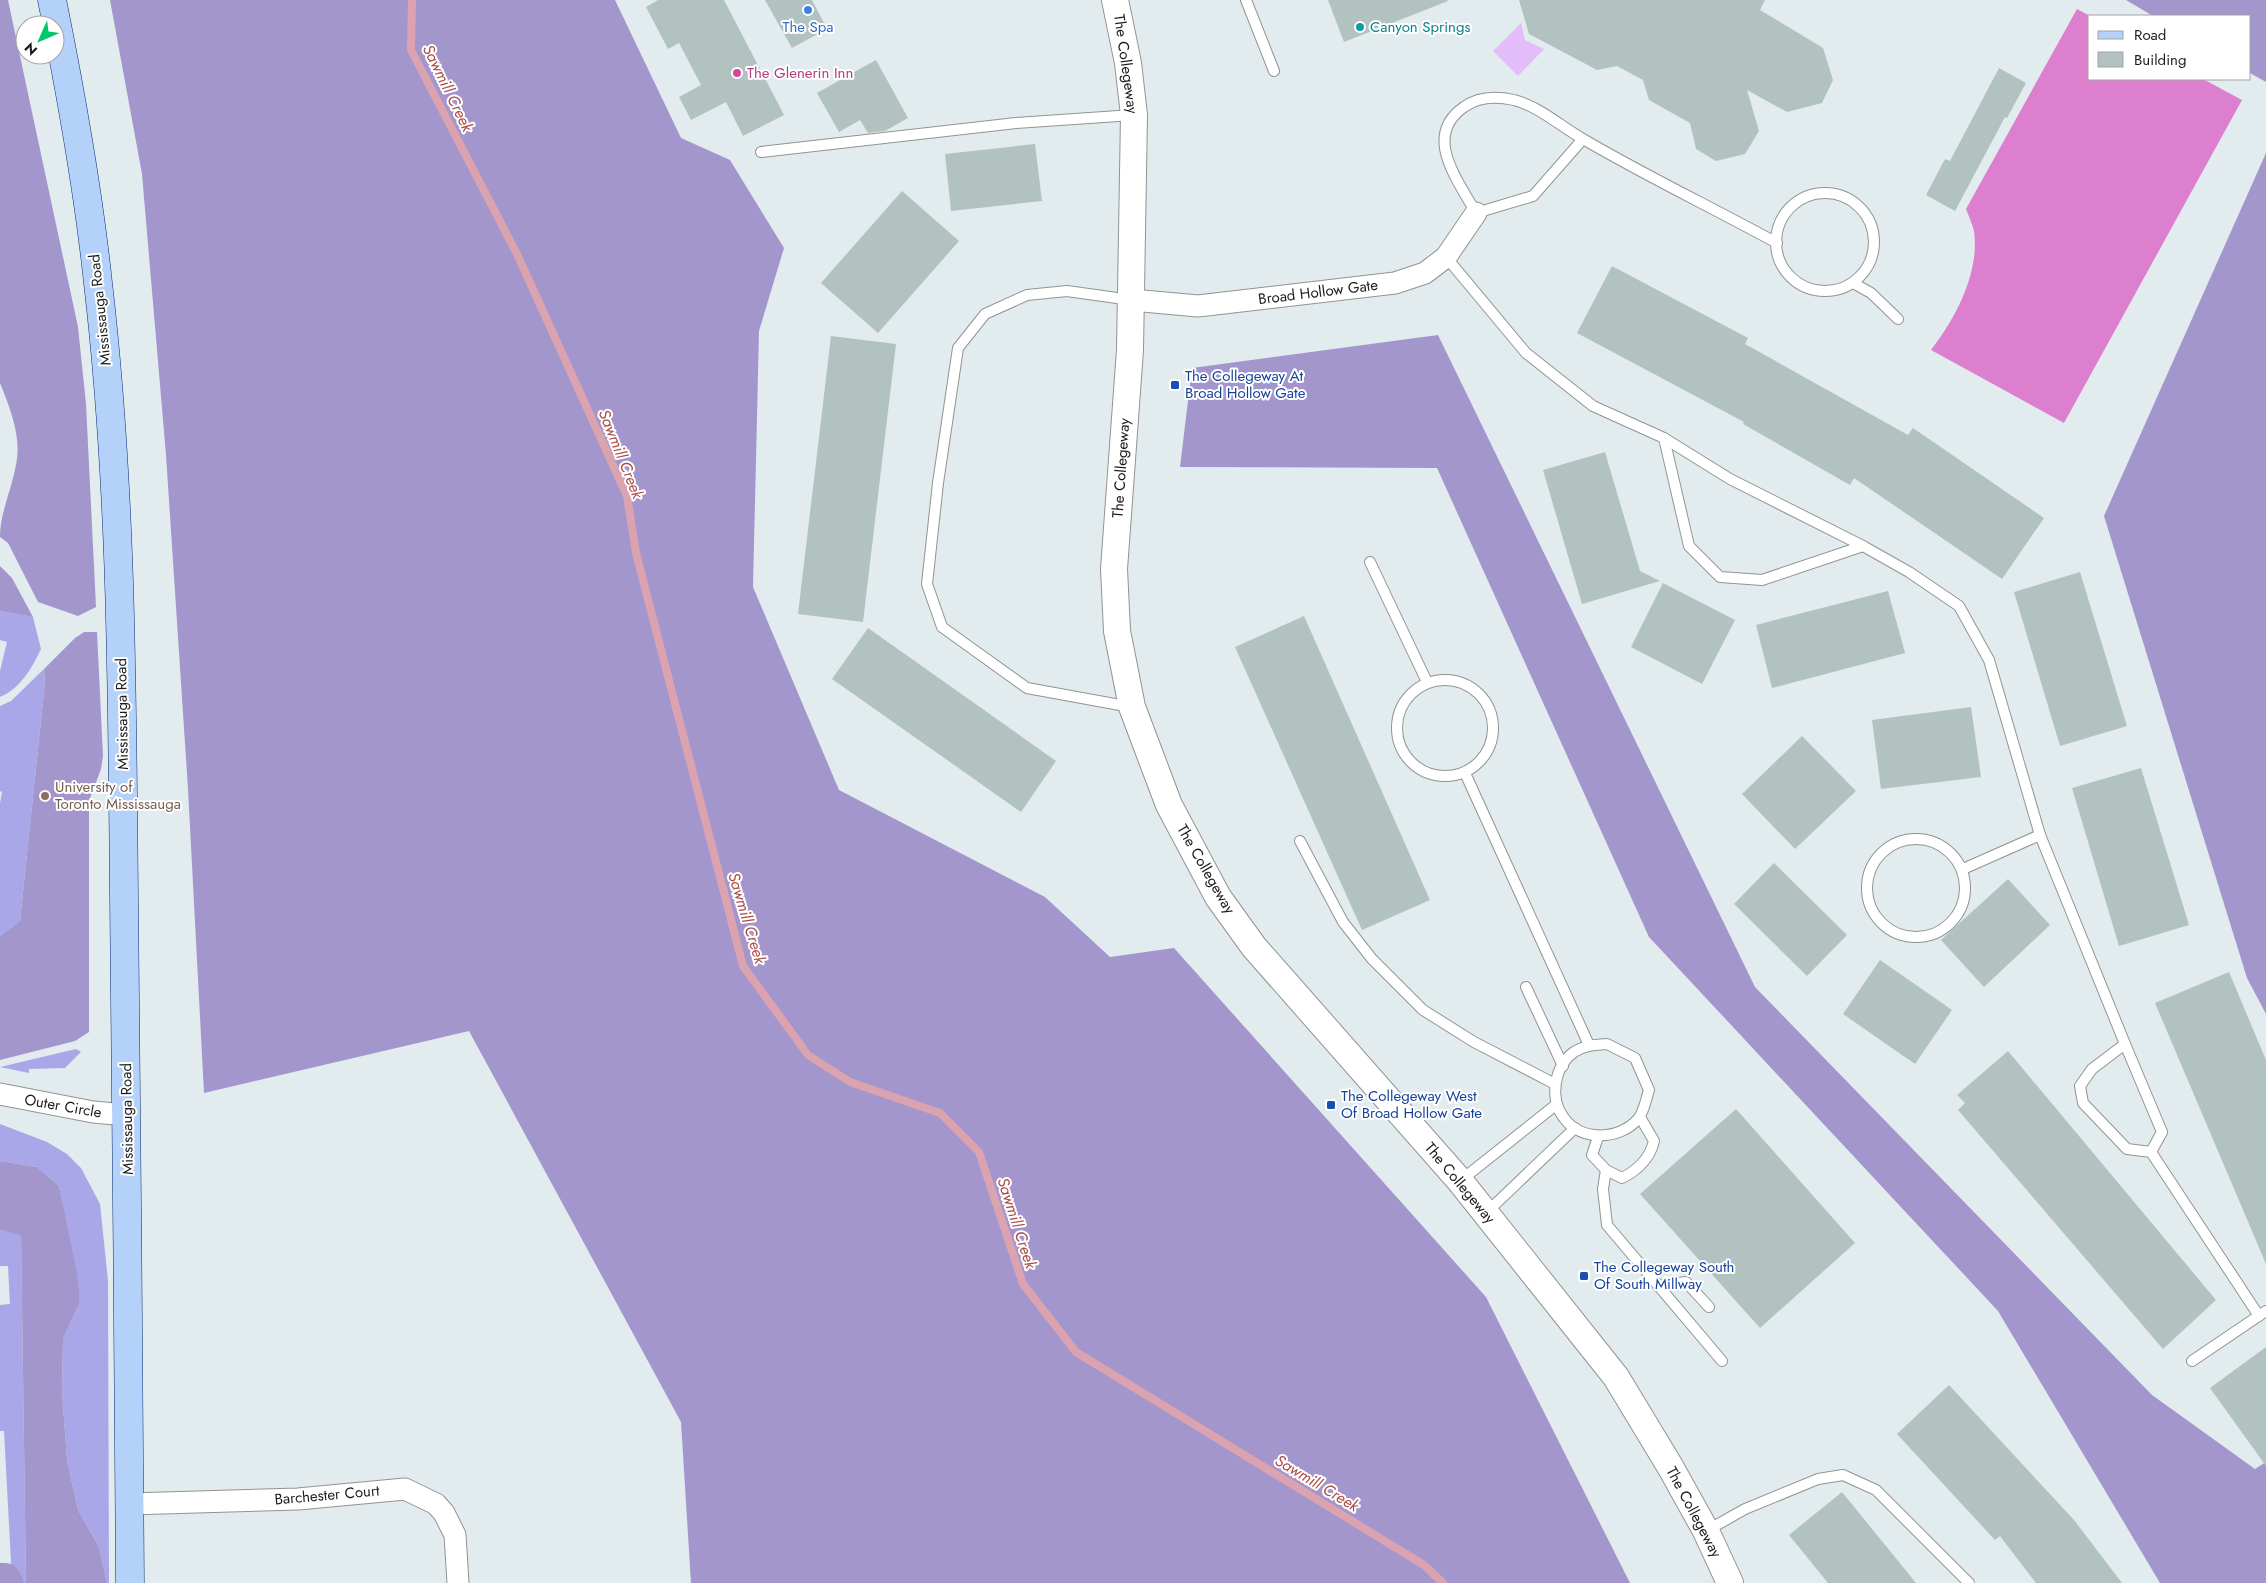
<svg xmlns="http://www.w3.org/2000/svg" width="2266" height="1583" font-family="Jost,sans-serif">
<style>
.grass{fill:#a9a7e8}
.forest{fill:#a396cd}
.park{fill:#e2bdf9}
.pitch{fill:#dd7fcf}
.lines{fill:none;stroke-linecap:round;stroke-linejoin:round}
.stream{stroke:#dba2af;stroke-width:8}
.building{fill:#b1c2c1}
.service-casing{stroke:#939393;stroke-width:12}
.minor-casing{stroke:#939393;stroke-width:23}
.tertiary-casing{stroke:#939393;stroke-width:28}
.secondary-casing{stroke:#052c71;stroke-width:29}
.service{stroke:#fff;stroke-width:10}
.minor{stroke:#fff;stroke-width:21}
.tertiary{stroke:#fff;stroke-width:26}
.secondary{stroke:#b4d1f9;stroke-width:28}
.shop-dot{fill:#3f7fe0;stroke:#fff;stroke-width:2}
.culture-dot{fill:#0f9aa8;stroke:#fff;stroke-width:2}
.hotel-dot{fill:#d1479c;stroke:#fff;stroke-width:2}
.transit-dot{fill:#1a4fb4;stroke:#fff;stroke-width:2}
.education-dot{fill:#8d6e63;stroke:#fff;stroke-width:2}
.labels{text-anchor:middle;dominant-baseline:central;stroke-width:4;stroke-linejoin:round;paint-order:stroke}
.shop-label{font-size:15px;fill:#366cbe;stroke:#fff}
.culture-label{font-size:15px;fill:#0d838f;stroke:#fff;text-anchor:start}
.street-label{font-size:15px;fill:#1c1c1c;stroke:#fff}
.hotel-label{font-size:15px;fill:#b23c85;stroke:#fff;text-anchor:start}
.transit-label{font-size:15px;fill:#164399;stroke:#fff;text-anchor:start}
.education-label{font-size:15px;fill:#785e54;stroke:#fff;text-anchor:start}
.water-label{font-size:16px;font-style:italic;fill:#ab4d49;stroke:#fff}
</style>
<rect width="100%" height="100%" fill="#e2ebee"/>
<g class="grass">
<path d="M 0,611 L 33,617 L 41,649 C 32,668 20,689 0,697 L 0,671 L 7,642 L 0,640 Z"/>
<polygon points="44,669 45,682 20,921 0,936 0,803 2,792 0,791 0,706 11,701"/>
<polygon points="76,1049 81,1052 65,1068 29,1069 29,1073 0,1067"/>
<polygon points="0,1124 47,1142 67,1154 81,1168 100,1204 108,1281 109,1583 107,1583 99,1547 78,1510 67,1460 62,1391 63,1339 80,1302 59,1186 37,1167 0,1161"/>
<polygon points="0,1230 21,1234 26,1583 6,1583 11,1562 4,1431 0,1431 0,1305 10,1304 8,1266 0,1266"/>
</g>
<g class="forest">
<path d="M 0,0 L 8,0 L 78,327 L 86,404 L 96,607 L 78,616 L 38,602 L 8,543 L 0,537 C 0,512 12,489 16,465 C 22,437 10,408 0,383 Z"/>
<polygon points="110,0 615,0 681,138 730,160 784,248 759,331 753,587 839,790 1045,897 1110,957 1174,948 1486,1297 1630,1583 691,1583 681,1422 469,1031 204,1093 188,789 166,455 142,174"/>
<polygon points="2126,0 2266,0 2266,82 2250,73 2250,16 2153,16"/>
<polygon points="2266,153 2266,1014 2247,978 2104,516"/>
<polygon points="1438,335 1755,987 2152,1395 2255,1469 2266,1462 2266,1583 2160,1583 1998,1311 1649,937 1437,468 1180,467 1192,368"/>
<polygon points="0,566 12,578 33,617 0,611"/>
<polygon points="84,632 97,632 103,756 101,769 89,801 89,1032 75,1041 0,1060 0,936 20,921 45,682 44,669 75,638"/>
<polygon points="0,1161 37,1167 59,1186 77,1273 80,1302 63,1339 62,1391 67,1460 78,1510 99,1547 107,1583 26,1583 21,1235 0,1230"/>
<path d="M 0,1563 C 16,1562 19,1569 24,1583 L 0,1583 Z"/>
</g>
<polygon class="park" points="1521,23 1525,40 1544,49 1518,76 1493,51"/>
<path class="pitch" d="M 2077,9 L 2090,16 L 2090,79 L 2203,79 L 2242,100 L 2064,423 L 1931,350 C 1955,319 1980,273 1974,231 C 1972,224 1969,216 1966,209 Z"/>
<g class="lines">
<polyline class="stream" points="412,0 411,50 517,254 627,496 636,553 743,966 808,1055 850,1082 940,1113 979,1152 1023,1284 1076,1352 1424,1565 1443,1583"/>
</g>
<g class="building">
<polygon points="658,0 724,0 784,115 743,136 726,102 691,120 679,97 701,85 679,43 668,49 646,7"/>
<polygon points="765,0 812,0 827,29 792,48"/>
<polygon points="1328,0 1447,0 1448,1 1344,42"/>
<polygon points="1519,0 1765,0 1760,10 1823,48 1833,80 1822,103 1787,112 1747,90 1759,131 1745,154 1716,161 1696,149 1690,123 1649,100 1643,80 1617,66 1597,70 1529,34"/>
<polygon points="876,60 908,118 885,131 868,133 860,120 839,132 817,93"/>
<polygon points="1999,68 2026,83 2007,118 2005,117 1955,211 1926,195 1945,159 1950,161"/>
<polygon points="1035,144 1042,201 951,211 945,154"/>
<polygon points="902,191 959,241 878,333 821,283"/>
<polygon points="1612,266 1748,338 1745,344 1908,435 1913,428 2044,518 2002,579 1854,478 1850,485 1743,424 1744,422 1577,333"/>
<polygon points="831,336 896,344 863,622 798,614"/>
<polygon points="1605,452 1640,571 1660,581 1582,604 1543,470"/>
<polygon points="2080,572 2127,726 2060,746 2014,592"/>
<polygon points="1663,583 1735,620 1702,684 1631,647"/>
<polygon points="1888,591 1905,653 1772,688 1756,625"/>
<polygon points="1304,616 1430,900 1362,930 1235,647"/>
<polygon points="868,628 1056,761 1021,812 832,679"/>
<polygon points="1971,707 1981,777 1881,789 1872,720"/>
<polygon points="1802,736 1856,791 1795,849 1742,794"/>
<polygon points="2141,768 2189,925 2119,946 2072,788"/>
<polygon points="1774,863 1847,935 1807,976 1734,904"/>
<polygon points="2008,879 2050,925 1984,987 1941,940"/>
<polygon points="1880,960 1952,1010 1915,1064 1843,1014"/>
<polygon points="2229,972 2266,1060 2266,1264 2155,1003"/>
<polygon points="2008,1051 2216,1300 2163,1349 1958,1110 1965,1103 1957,1095"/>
<polygon points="1736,1109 1855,1243 1760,1328 1640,1194"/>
<polygon points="2266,1347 2266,1466 2210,1388"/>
<polygon points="1949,1385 2074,1520 2122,1583 2036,1583 2000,1536 1995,1540 1897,1434"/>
<polygon points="1842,1492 1916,1583 1828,1583 1789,1535"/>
</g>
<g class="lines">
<defs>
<g id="service">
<polyline points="1246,0 1274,71"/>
<path d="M 1583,139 L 1533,196 L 1476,213 C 1458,180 1422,136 1464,107 C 1479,96 1496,96 1514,100 C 1540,107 1560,126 1583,139 C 1646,176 1713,208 1777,243"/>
<polyline points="761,152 1016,123 1133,115"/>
<circle cx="1825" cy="242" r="49"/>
<polyline points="1446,257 1526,353 1593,406 1664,438 1730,479 1863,546 1909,572 1959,606 1989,660 2040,835 2125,1044"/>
<polyline points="1853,283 1871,293 1898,319"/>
<polyline points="1131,300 1067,291 1027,295 985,314 958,348 938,483 927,584 942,627 1027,688 1131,707"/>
<polyline points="1664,438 1689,546 1720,577 1762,580 1863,546"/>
<polyline points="1370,562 1427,682"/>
<circle cx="1445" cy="728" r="48"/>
<polyline points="1465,773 1589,1045"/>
<circle cx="1916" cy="888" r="49"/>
<polyline points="1300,841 1343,922 1372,959 1423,1010 1474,1042 1555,1084"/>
<polyline points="1963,869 2040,835"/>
<polyline points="1526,987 1563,1066"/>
<path d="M 1607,1044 L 1635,1058 L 1649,1090 C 1646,1099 1644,1112 1638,1119 C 1620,1140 1581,1142 1564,1118 C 1549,1099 1554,1066 1574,1052 C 1585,1045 1595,1045 1607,1044 Z"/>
<polyline points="1598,1137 1592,1155 1606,1170 1603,1189 1607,1225 1722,1361"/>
<polyline points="2151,1152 2127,1149 2083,1103 2080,1086 2092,1069 2125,1044 2162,1132 2151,1152 2259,1316"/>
<path d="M 1606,1170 L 1622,1178 C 1638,1170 1650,1158 1654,1141 L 1640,1117"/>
<polyline points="1460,1181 1557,1104"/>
<polyline points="1486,1213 1575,1128"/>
<polyline points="1659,1286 1686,1282 1709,1307"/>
<polyline points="2192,1361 2266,1311"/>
<polyline points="1706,1531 1745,1509 1818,1479 1843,1475 1876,1490 1969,1583"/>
</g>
<g id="minor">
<polyline points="1132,300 1198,306 1395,283 1425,273 1446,257 1476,213"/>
<polyline points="0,1094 93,1112 127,1115"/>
<polyline points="129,1504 298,1499 405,1489 436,1504 444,1513 455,1535 458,1583"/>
</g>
<polyline id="tertiary" points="1115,0 1128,63 1134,115 1130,350 1114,569 1117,631 1132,707 1169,805 1218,897 1254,947 1460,1181 1616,1377 1671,1468 1706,1531 1730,1583"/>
<path id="secondary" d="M 52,0 C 71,94 88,188 98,283 C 122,487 122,692 124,897 C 127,1126 128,1354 130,1583"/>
</defs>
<use href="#service" class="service-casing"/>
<use href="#minor" class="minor-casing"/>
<use href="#tertiary" class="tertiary-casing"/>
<use href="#secondary" class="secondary-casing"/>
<use href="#service" class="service"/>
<use href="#minor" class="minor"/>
<use href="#tertiary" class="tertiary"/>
<use href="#secondary" class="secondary"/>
</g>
<circle class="shop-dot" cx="808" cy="10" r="5"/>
<circle class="culture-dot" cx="1360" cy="27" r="5"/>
<circle class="hotel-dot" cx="737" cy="73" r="5"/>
<g class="transit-dot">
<rect x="1170" y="380" width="10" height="10" rx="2.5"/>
<rect x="1326" y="1100" width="10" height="10" rx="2.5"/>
<rect x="1579" y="1271" width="10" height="10" rx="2.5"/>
</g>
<circle class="education-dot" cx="45" cy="796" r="5"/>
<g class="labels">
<g class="shop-label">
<text x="808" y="27">The Spa</text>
</g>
<g class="culture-label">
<text x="1370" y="27">Canyon Springs</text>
</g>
<g class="street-label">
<text transform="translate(1126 64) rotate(82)">The Collegeway</text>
<text transform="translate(1318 292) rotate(-7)">Broad Hollow Gate</text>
<text transform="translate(100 310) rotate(-96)">Mississauga Road</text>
<text transform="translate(1121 468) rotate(-86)">The Collegeway</text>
<text transform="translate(122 714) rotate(-91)">Mississauga Road</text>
<text transform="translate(1206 869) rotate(60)">The Collegeway</text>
<text transform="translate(63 1106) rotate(10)">Outer Circle</text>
<text transform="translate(127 1119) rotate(-91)">Mississauga Road</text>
<text transform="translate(1460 1183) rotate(50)">The Collegeway</text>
<text transform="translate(327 1495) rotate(-5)">Barchester Court</text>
<text transform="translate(1694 1512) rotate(62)">The Collegeway</text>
</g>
<g class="hotel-label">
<text x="747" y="73">The Glenerin Inn</text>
</g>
<g class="transit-label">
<text x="1185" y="376">The Collegeway At<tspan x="1185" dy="17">Broad Hollow Gate</tspan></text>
<text x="1341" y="1096">The Collegeway West<tspan x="1341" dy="17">Of Broad Hollow Gate</tspan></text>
<text x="1594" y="1267">The Collegeway South<tspan x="1594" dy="17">Of South Millway</tspan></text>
</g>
<g class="education-label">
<text x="55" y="787">University of<tspan x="55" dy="17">Toronto Mississauga</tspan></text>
</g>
<g class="water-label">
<text transform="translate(448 88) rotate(64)">Sawmill Creek</text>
<text transform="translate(621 454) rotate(68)">Sawmill Creek</text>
<text transform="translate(747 918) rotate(73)">Sawmill Creek</text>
<text transform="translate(1017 1223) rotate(72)">Sawmill Creek</text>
<text transform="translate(1317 1483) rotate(31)">Sawmill Creek</text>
</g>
</g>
<rect x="2088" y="15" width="162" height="65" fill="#ffffff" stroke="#a4a4a4"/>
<rect x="2098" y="31" width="25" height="8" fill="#b4d1f9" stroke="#a4a4a4"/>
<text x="2134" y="40" font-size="15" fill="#1c1c1c">Road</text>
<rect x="2098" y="52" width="25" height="15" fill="#b1c2c1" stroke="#a4a4a4"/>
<text x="2134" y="65" font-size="15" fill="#1c1c1c">Building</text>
<g transform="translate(40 40) rotate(225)"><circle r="24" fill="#ffffff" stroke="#a4a4a4"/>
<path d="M0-4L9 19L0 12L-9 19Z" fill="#01c76b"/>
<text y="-8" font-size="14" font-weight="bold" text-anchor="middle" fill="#1c1c1c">N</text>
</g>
</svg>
